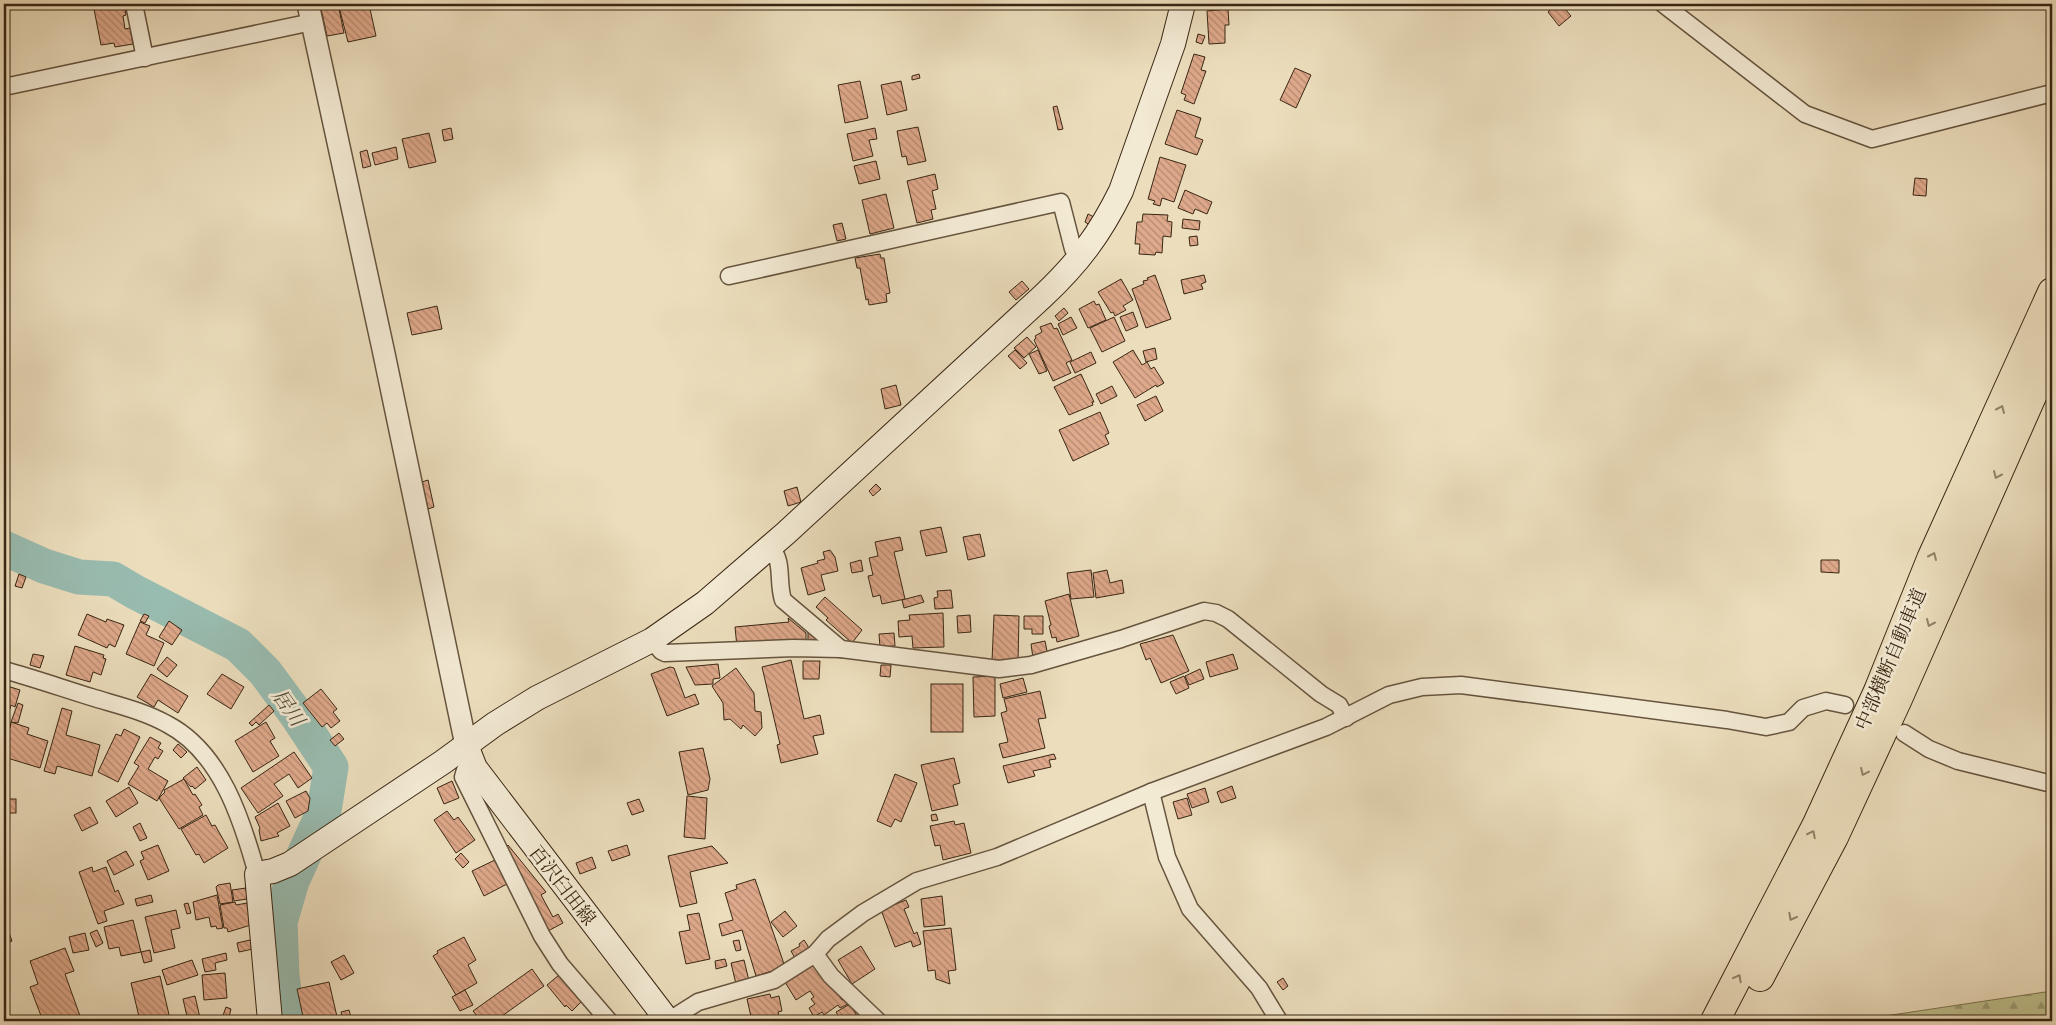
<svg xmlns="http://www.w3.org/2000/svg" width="2056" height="1025" font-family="'Gentium Book Plus','Noto Serif JP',serif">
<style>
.forest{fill:url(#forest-firs);stroke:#7c7350}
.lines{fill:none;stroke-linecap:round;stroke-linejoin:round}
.river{stroke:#99bcb0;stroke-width:35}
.building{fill:url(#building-back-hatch);stroke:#392613}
.minor-casing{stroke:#66543e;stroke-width:19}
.tertiary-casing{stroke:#66543e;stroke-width:24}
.secondary-casing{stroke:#392613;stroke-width:26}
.motorway-casing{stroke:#392613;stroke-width:30}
.minor{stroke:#f3ead4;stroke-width:16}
.tertiary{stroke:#f3ead4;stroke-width:21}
.secondary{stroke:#f3ead4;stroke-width:24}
.motorway{stroke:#ecdebd;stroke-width:28}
.oneway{stroke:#928268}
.labels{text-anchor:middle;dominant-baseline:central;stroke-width:5;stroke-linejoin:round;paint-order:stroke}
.street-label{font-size:19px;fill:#392613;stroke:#f3ead4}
.water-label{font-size:20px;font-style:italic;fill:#514c3a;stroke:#f3ead4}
</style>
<defs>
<pattern id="forest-firs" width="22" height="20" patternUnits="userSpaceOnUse" patternTransform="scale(1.25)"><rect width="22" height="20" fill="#bec08d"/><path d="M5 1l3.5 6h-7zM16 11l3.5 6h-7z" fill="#9b9c72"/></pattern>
<pattern id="building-back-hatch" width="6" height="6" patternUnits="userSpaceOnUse" patternTransform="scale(1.25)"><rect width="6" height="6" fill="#dfa98b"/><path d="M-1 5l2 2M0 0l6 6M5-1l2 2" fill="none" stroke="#b68970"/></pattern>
</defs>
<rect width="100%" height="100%" fill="#ecdebd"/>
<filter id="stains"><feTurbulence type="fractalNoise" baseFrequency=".004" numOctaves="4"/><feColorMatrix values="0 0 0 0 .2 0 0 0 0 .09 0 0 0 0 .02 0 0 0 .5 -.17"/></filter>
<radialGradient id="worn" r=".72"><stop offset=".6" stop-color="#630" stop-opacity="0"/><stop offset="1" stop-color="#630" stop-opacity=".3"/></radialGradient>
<polygon class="forest" points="2052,991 2052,1021 1860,1021 1865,1019"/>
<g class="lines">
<polyline class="river" points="4,548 44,566 79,577 113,579 135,592 238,645 265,672 296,714 331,767 324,811 292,881 280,922 282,976 288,1021"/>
</g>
<g class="building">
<polygon points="93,4 124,4 126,15 123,16 125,29 130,28 133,44 115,47 114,43 101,45"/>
<polygon points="320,4 338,4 344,33 327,36"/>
<polygon points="340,4 373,4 374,8 370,9 376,36 348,42 339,7 341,6"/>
<polygon points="1557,4 1561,4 1571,16 1559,26 1548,12"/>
<polygon points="1228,9 1229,25 1225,25 1225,43 1209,44 1207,11"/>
<polygon points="1198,34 1205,36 1202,44 1196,42"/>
<polygon points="1194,54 1205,57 1201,70 1206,71 1194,104 1184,100 1186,95 1181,93"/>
<polygon points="1295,68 1311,75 1296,108 1280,100"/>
<polygon points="919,74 920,78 912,80 912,76"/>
<polygon points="860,81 868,118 845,123 838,85"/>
<polygon points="901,81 907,110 887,115 881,85"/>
<polygon points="1057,106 1063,129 1058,130 1053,107"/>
<polygon points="1177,110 1201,118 1195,137 1203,140 1197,155 1165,144"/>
<polygon points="918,127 926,161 908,165 906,156 902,157 897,131"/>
<polygon points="451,128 453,139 444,141 442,130"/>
<polygon points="875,128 877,139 869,140 873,156 853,161 847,134"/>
<polygon points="429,133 436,162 409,168 402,139"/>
<polygon points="396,147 398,159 375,165 372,153"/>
<polygon points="367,150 371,166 363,168 360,152"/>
<polygon points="1160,157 1186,165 1174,202 1162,198 1160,206 1153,204 1155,201 1148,199"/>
<polygon points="876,161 880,179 859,184 854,166"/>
<polygon points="935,174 938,189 932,191 936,209 931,210 933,219 917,223 907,181"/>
<polygon points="1915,178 1927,179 1926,196 1913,195"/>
<polygon points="1185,190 1212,202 1207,214 1195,209 1193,214 1178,208"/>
<polygon points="886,194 894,228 870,234 862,200"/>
<polygon points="1088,214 1094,217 1090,225 1085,222"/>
<polygon points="1143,214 1168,215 1167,221 1172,222 1171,237 1163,236 1162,253 1156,252 1155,255 1139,254 1140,244 1135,244 1137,222 1142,222"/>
<polygon points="1183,219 1200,221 1199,230 1182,228"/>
<polygon points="842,223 846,239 837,241 833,225"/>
<polygon points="1197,236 1198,245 1190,246 1189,237"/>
<polygon points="880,254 881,258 884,258 890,293 886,294 887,302 869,305 868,299 866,300 860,268 857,268 855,258"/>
<polygon points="1155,275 1171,319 1146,328 1132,289 1144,284 1143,281 1148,280 1147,278"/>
<polygon points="1204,275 1206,282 1201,284 1203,289 1184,294 1181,280"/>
<polygon points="1121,279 1133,300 1123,306 1126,310 1115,316 1113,312 1111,313 1098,292"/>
<polygon points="1022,281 1029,289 1016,300 1009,292"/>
<polygon points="1094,301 1096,305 1099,304 1106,320 1088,328 1079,309"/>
<polygon points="437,306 442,329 412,335 407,313"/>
<polygon points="1064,308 1068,313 1059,321 1055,316"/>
<polygon points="1133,312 1138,326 1126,331 1120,317"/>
<polygon points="1071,317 1077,328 1063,335 1058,324"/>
<polygon points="1114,317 1125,341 1102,352 1090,328"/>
<polygon points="1051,323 1054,329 1057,328 1072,360 1066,363 1071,373 1053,381 1034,340 1036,338 1035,336 1042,332 1040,327"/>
<polygon points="1027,337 1036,347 1024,358 1014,348"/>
<polygon points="1155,348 1157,359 1146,362 1143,351"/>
<polygon points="1015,350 1027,363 1020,369 1008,356"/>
<polygon points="1038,350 1047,371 1039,374 1029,354"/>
<polygon points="1133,350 1142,365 1147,362 1151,369 1154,367 1164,383 1157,387 1156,385 1135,398 1113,362"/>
<polygon points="1091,352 1096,363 1075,373 1070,362"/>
<polygon points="1081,374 1094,402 1092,402 1093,405 1069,415 1054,387"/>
<polygon points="896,385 901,405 885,409 881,389"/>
<polygon points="1112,386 1117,396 1101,404 1096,394"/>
<polygon points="1156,396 1163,411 1145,421 1137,405"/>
<polygon points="1100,412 1109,433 1105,435 1109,444 1073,461 1059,430"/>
<polygon points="428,480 434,507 428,509 422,482"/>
<polygon points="876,484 881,489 873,496 869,491"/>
<polygon points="797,487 801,502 788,506 784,491"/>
<polygon points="941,527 947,552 926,556 920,531"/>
<polygon points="980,534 985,556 968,560 963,537"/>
<polygon points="900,537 903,550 894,552 905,599 882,604 880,595 873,597 868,576 873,575 869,558 878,556 875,542"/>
<polygon points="830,550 835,557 838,571 821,575 825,590 808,595 801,568 818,563 817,561 825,559 823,552"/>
<polygon points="861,560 863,571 852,573 850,563"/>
<polygon points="1821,560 1839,560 1839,573 1821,572"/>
<polygon points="1091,570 1094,597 1071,599 1067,573"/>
<polygon points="1107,570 1110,583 1122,580 1124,593 1096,598 1093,573"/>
<polygon points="19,574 26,577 22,588 15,586"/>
<polygon points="951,590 953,608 935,609 934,598 938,597 937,591"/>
<polygon points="1069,594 1079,636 1057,642 1056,637 1052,638 1049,626 1051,625 1045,601"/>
<polygon points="921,595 924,602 904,608 902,600"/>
<polygon points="825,597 862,630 852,643 826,620 828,618 816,607"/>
<polygon points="943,613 944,647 913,648 912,636 899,637 898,621 910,620 909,615"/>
<polygon points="87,614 106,622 107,619 124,625 115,647 109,644 107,648 78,635"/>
<polygon points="144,614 149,616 145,623 140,621"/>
<polygon points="970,615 971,632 958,633 957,616"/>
<polygon points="994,615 1019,616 1018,662 992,661"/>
<polygon points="1024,616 1043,616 1043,634 1032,634 1032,629 1024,629"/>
<polygon points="788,618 806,633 806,641 737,647 735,627 789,622"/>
<polygon points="169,621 182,630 172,645 159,637"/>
<polygon points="140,622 150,626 146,635 164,643 154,666 126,654"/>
<polygon points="808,631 817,638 817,643 808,643"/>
<polygon points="894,633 895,646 880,647 879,634"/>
<polygon points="1173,635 1189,671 1161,683 1150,658 1146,660 1140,644"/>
<polygon points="1045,641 1048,656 1033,658 1031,644"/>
<polygon points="75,646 104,655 103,658 106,659 101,675 93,672 90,682 66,675"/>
<polygon points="33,654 44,656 40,668 30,665"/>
<polygon points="1233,654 1238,669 1210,677 1206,662"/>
<polygon points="167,657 177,665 167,677 157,669"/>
<polygon points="791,660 804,719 820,715 824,734 813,736 818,754 781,763 777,745 780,744 762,667"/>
<polygon points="803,661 820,661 819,679 803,679"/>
<polygon points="718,664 720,678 713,679 713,684 695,685 686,667"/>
<polygon points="881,665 891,665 890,677 880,676"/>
<polygon points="670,667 674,668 685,698 695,694 699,704 667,716 651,674"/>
<polygon points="736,668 754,693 755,711 761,712 762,728 755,736 743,725 741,729 730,719 724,720 723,703 712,686"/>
<polygon points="1200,669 1204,679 1189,685 1185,676"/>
<polygon points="151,674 188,696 178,713 158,700 154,707 137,697"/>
<polygon points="222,674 244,687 231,709 207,694"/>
<polygon points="995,676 995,716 974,717 973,677"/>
<polygon points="1184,676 1189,688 1176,694 1170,682"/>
<polygon points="1023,678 1027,692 1003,698 1000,684"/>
<rect x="931" y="684" width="32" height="48"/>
<polygon points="4,685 20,690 15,707 11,705 10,709 4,707"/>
<polygon points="321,689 337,709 333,712 340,721 331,728 327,723 322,727 303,703"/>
<polygon points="1040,691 1046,718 1038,719 1045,748 1003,758 999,744 1008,742 1001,713 1007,711 1004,699"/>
<polygon points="18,703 23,705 18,723 11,722"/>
<polygon points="269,705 274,711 259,725 256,722 252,726 249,723"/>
<polygon points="62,708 72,711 66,735 100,745 92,776 57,766 55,774 44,771"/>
<polygon points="11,722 29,728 27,734 48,741 40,768 4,757 4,726 10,728"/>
<polygon points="266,722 275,738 270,741 279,756 253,772 235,741"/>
<polygon points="124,729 140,737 118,782 98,772 116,734 121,736"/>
<polygon points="339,733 344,739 335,746 330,740"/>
<polygon points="150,737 161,743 158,748 163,751 158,759 155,757 148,769 168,781 157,801 128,784 139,766 134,763"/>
<polygon points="178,744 187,752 181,758 173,750"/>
<polygon points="703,748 710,779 708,790 688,795 679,752"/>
<polygon points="294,752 312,778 298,788 289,774 274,784 283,796 258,813 241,788"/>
<polygon points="1054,754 1056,759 1049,760 1051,767 1033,771 1035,776 1008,783 1003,766"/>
<polygon points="954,758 960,783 953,785 958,805 932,811 921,765"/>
<polygon points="197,767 206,780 195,789 192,786 191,787 183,778"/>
<polygon points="895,774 917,783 901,822 895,819 891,827 877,821"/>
<polygon points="184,779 193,795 195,794 202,805 199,807 203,815 179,829 159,798 165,792 164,790"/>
<polygon points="452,781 459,798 444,804 437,788"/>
<polygon points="1232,786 1236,798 1221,803 1217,792"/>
<polygon points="129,787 138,803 116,817 106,801"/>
<polygon points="1205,788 1209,802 1192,808 1187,794"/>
<polygon points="306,791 310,798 308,811 295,818 286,801"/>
<polygon points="687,796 707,798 705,839 684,837"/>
<polygon points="1187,798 1192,815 1178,819 1173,802"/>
<rect x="4" y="799" width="12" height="14"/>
<polygon points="639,799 644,811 632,815 627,803"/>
<polygon points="278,803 290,826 277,833 279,836 261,841 259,830 260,828 255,817"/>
<polygon points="90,807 98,823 82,831 74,815"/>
<polygon points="447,811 454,820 458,817 475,840 456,853 434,820"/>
<polygon points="936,814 938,820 932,821 931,815"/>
<polygon points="206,815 212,826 215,825 228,848 204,863 199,854 196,855 181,829"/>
<polygon points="954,821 955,825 964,823 971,853 943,860 940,845 935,846 930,826"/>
<polygon points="140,823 147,838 140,841 133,827"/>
<polygon points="158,845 169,871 148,880 140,861 144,859 141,852"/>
<polygon points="508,845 546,892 541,895 553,917 558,914 563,923 546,932 506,847"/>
<polygon points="627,845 630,855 612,861 608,851"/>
<polygon points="712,846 728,863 690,872 697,903 680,907 668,856"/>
<polygon points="126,851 134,865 114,875 107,861"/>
<polygon points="461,853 469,862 463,868 455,859"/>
<polygon points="592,857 596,868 580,874 576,863"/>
<polygon points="495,860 507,884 484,896 472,871"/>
<polygon points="92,867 93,872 106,867 115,892 118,890 124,904 104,911 107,921 98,924 79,872"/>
<polygon points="755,879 785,967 756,976 742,930 722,936 719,924 733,920 725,893 737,889 736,885"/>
<polygon points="230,883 233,902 220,904 216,887 218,885"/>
<polygon points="246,888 247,899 234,901 232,890"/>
<polygon points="151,895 153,902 137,906 135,899"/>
<polygon points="217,895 223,928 217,929 216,926 211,927 209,917 196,920 193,902"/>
<polygon points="942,896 945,925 924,927 921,899"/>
<polygon points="906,900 909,907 904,909 914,934 917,932 921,944 913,947 911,941 895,947 881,910"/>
<polygon points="235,902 236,905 247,903 251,925 228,932 227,928 224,928 220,905"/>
<polygon points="188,903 191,913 187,914 184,904"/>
<polygon points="176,910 180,928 171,930 175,948 154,953 145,917"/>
<polygon points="785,911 797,926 783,937 771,922"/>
<polygon points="699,913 710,959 686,964 679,932 690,930 687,915"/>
<polygon points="4,919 12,941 4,944"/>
<polygon points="133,920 141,952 121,956 119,947 109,949 104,927"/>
<polygon points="951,928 956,970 948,971 950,984 936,979 935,970 928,971 923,931"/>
<polygon points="97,930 103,943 96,947 90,933"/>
<polygon points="85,933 89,950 73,953 69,937"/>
<polygon points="464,937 476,960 468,965 477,983 456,995 433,956 438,953 437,951"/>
<polygon points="250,940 253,949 239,952 237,943"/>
<polygon points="739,940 741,950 736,951 733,941"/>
<polygon points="804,940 808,946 808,953 796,960 791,951 800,946 799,944"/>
<polygon points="861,946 875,969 852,984 838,960"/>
<polygon points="65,948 74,971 65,974 80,1016 66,1021 43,1021 30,987 38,984 30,961"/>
<polygon points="150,950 152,961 144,963 141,952"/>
<polygon points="226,953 227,960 215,963 216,970 205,972 202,959"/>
<polygon points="344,955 354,973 341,980 331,962"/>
<polygon points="725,959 727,966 716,969 715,961"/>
<polygon points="192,960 198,975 167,985 162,970"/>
<polygon points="744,960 749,981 736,984 731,963"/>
<polygon points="814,965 833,986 842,1000 844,999 848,1004 840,1008 838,1005 824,1015 822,1012 814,1017 809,1008 815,1004 811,999 814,997 810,991 796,1000 785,982"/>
<polygon points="532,969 544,986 495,1021 481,1021 473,1011"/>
<polygon points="225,973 227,998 204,1000 202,975"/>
<polygon points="559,975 582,1001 572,1011 566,1005 565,1007 547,985"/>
<polygon points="160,976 170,1019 182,1016 183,1021 140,1021 131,983"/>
<polygon points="1283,978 1288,986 1283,990 1277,982"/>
<polygon points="329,982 338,1021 304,1021 297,989"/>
<polygon points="465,990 473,1005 460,1011 452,997"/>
<polygon points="770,994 771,998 779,996 782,1011 778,1012 780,1021 752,1021 747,999"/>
<polygon points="195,996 200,1018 188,1021 183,999"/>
<polygon points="850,1004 860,1021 841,1021 836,1012"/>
<polygon points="226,1007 231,1009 228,1021 221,1021"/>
<polygon points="349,1010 352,1021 344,1021 341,1012"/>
<polygon points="212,1017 213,1021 202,1021 202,1019"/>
</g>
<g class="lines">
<defs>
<g id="minor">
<polyline points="134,4 145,58"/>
<polyline points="1663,4 1805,114 1872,139 2052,93"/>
<polyline points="4,87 312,22"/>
<polyline points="729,276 1061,202 1073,249 1080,259"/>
<path d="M 771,547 C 784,563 777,581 783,600 L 841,649"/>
<polyline points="652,640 661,651 665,653 793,648 841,649 999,669 1031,665 1121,639 1204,611 1216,613 1228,619 1321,694 1339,705 1346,718"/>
<path d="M 4,670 C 33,678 62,688 91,697 C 117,705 144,711 167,724 C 221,752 242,820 257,874"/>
<polyline points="1904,733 1929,749 1958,761 2052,784"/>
<polyline points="473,764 465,770 463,777 542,936 560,964 609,1021"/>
<polyline points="1151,792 1167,857 1190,909 1259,988 1279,1021"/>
<polyline points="815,954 831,976 878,1021"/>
<polyline points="668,1021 698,1002 774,980 815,954 828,939 863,913 917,881 997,857 1151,792 1326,727 1389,695 1422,687 1461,685 1727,720 1766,727 1789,722 1803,708 1826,701 1845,705"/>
</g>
<polyline id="tertiary" points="308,4 383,349 466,745"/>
<g id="secondary">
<polyline points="466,745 475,768 668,1021"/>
<path d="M 270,1021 L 257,874 L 273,871 L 290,864 L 443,762 L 495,724 L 537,698 L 652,640 L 705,603 L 786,533 L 1043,296 C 1078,263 1100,234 1121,191 L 1173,44 L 1183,4"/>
</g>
<g id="motorway">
<polyline points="1760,977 1834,837 1897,701 2052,351"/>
<polyline points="1715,1021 1816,826 1878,691 1931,559 2052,292"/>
</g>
</defs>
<use href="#minor" class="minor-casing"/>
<use href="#tertiary" class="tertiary-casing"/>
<use href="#secondary" class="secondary-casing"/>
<use href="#motorway" class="motorway-casing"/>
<use href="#minor" class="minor"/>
<use href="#tertiary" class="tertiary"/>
<use href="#secondary" class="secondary"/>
<use href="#motorway" class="motorway"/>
</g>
<defs><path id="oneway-chevron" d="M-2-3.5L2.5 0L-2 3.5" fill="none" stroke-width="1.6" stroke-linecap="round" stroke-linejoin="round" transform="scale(1.25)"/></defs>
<g class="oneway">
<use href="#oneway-chevron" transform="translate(2001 409) rotate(-66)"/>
<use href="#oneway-chevron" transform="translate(1997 475) rotate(114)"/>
<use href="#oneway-chevron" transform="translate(1933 556) rotate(-66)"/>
<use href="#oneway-chevron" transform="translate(1930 623) rotate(114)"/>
<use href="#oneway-chevron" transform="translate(1864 772) rotate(115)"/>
<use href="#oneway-chevron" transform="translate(1812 834) rotate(-63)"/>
<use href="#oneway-chevron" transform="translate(1792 917) rotate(118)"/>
<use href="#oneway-chevron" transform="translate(1738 978) rotate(-62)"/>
</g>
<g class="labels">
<g class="street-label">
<text transform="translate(1890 659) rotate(-67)">中部横断自動車道</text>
<text transform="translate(563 885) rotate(52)">百沢臼田線</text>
</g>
<g class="water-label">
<text transform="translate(289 707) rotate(55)">居川</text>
</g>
</g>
<rect width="2056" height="1025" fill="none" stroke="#ecdebd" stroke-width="20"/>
<rect x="5" y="5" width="2046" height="1015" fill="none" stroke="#392613" stroke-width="2.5"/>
<rect x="10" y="10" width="2036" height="1005" fill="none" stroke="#392613"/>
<rect width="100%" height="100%" filter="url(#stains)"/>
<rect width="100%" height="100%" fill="url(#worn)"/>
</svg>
